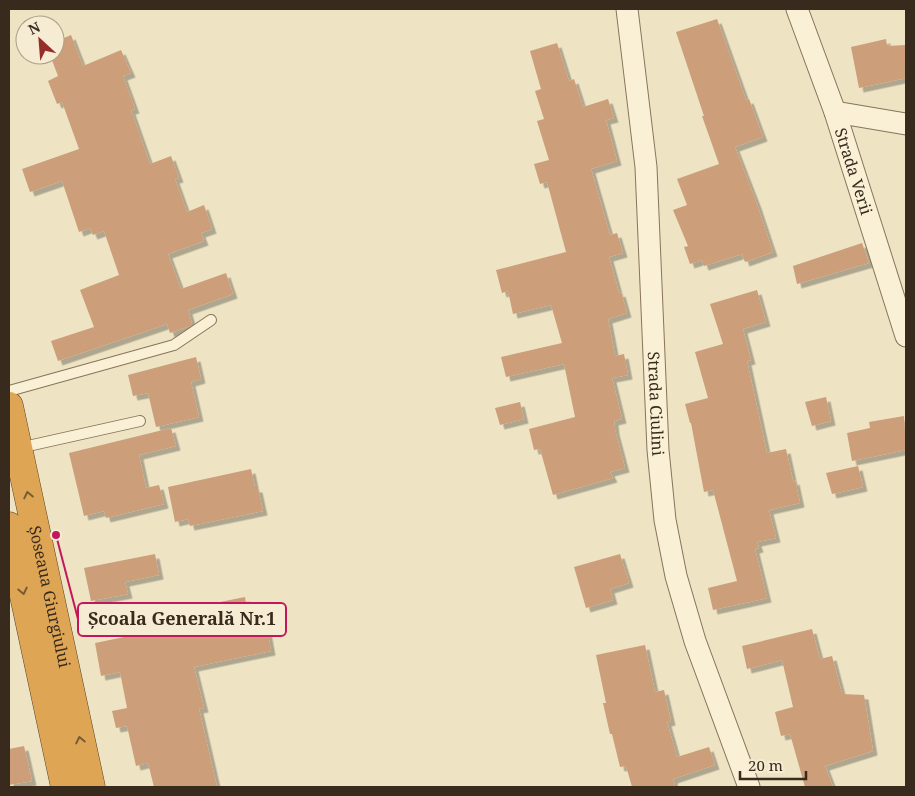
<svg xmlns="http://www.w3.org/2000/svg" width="915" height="796" font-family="'Noto Serif',serif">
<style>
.building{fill:#cc9e79;filter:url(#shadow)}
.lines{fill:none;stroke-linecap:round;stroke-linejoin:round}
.lane-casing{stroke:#88745a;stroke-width:12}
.street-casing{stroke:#88745a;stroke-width:23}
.highway-casing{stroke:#56422e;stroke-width:29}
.lane{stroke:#f9f0d6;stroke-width:10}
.street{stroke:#f9f0d6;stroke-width:21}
.highway{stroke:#dda554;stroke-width:28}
.oneway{stroke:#7a5c34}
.labels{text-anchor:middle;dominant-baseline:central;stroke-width:4;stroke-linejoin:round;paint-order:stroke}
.street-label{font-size:16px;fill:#382b1e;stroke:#f5ecd3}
.leader{fill:none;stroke:#c2185b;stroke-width:2}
.callout-dot{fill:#c2185b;stroke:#f5ecd3;stroke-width:2}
.callout{fill:#f5ecd3;stroke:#c2185b;stroke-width:2}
.callout-label{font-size:18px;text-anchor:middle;font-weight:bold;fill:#382b1e}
</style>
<defs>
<filter id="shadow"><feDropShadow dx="4.5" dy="4.5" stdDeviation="0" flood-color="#0004"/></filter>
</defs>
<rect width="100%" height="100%" fill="#eee3c3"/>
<g class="building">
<polygon points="717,19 746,100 749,99 763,137 735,147 757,204 773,252 745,262 742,254 704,266 702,260 690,264 684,247 688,246 673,210 687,205 677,179 719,164 702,116 704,116 676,32"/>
<polygon points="71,35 83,66 121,50 131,73 123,76 135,109 131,110 150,164 171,156 179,178 175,179 187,212 204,205 212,229 201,233 204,241 168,254 181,289 226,273 233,294 188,310 192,324 190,326 170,333 167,324 58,361 51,341 94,327 80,290 119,275 104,231 93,235 90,228 79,232 62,181 30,192 22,169 79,149 62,102 57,104 48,81 58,76 50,55 55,55 55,42"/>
<polygon points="886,39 887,46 906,45 906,78 859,88 851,47"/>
<polygon points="557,43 569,81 574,79 583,107 608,99 614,118 606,120 617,161 591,169 610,235 617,233 623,253 609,257 619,293 621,292 627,313 608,319 615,356 624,354 628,375 612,378 622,419 614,421 615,430 625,468 610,472 613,478 553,495 540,449 534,450 529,429 575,417 564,364 506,377 501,357 562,343 551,305 513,314 508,291 502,293 496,270 566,252 547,182 540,184 534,164 549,160 537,121 544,119 535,91 541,89 530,51"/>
<polygon points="862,243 869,263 797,284 793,266"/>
<polygon points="757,290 766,322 743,329 751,360 747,361 767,453 786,449 793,481 795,480 800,503 769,510 776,538 757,542 759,548 755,549 767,598 713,610 708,588 737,581 713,490 704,492 691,423 690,423 685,404 708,398 695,352 723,344 710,304"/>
<polygon points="196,357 201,379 191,382 199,417 156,427 148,393 133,396 128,375"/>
<polygon points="826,397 831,421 812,426 805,402"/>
<polygon points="520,402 524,419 500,425 495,408"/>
<polygon points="904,416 906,450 852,461 847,433 870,428 869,422"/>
<polygon points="171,428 176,446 139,455 146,488 159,485 164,504 106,518 104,511 84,516 69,453"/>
<polygon points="858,466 863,487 832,494 826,473"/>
<polygon points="251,469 255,488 258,488 263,511 190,526 188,519 175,522 168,487"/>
<polygon points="155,554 159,575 125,582 128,594 91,601 84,568"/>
<polygon points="620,554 629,583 610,589 613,600 586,608 574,567"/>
<polygon points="245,597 247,610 263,607 271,651 194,667 204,708 199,709 217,787 154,787 148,763 136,766 127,726 116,728 112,711 127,708 120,672 101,676 95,643 193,623 190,608"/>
<polygon points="812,629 820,659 832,656 842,694 864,695 873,751 825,766 833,787 805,787 790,734 781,736 775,712 793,707 782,660 747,669 742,646"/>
<polygon points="645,645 655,692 664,690 671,721 667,722 677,757 709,747 715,765 673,779 675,787 632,787 626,766 620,767 612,734 610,734 603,703 606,703 596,655"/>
<polygon points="24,746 32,781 9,785 9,749"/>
</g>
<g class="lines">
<defs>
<g id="lane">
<polyline points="9,391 174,345 211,320"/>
<polyline points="19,448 140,421"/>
</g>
<g id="street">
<path id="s1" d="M 627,9 L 646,167 L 658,450 L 665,520 L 676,576 L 695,641 L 749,787"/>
<path id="s2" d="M 797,9 L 835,112 L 906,336"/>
<polyline points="835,112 906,124"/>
</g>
<g id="highway">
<path id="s3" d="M 9,406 L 91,787"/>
<polyline points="9,526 65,787"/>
</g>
</defs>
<use href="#lane" class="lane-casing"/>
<use href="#street" class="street-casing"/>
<use href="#highway" class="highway-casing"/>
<use href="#lane" class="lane"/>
<use href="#street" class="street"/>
<use href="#highway" class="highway"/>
</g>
<defs><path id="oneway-chevron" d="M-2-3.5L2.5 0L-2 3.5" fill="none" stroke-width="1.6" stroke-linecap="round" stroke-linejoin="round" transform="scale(1.25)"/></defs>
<g class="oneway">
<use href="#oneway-chevron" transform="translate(28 495) rotate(-102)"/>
<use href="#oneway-chevron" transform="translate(23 591) rotate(78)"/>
<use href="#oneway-chevron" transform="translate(80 740) rotate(-102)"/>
</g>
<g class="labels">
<g class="street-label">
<text stroke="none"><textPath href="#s2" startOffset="172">Strada Verii</textPath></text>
<text stroke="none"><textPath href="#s1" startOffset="396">Strada Ciulini</textPath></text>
<text stroke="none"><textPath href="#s3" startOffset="195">Șoseaua Giurgiului</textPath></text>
</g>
</g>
<path class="leader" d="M56 535L78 619"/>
<circle class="callout-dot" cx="56" cy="535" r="5"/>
<rect class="callout" x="78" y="603" width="208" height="33" rx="5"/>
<g class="callout-label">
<text x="182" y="625">Școala Generală Nr.1</text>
</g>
<rect width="915" height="796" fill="none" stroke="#382b1e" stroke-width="20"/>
<g transform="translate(40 40) rotate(334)"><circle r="24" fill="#f5ecd3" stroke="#a99f8b"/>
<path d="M0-4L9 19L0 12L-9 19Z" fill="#972d2a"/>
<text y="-8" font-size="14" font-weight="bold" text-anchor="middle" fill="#382b1e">N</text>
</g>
<path d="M740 771v8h66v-8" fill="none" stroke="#382b1e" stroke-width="2.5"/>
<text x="748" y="771" font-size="15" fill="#382b1e" stroke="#f5ecd3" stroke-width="4" paint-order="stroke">20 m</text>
</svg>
